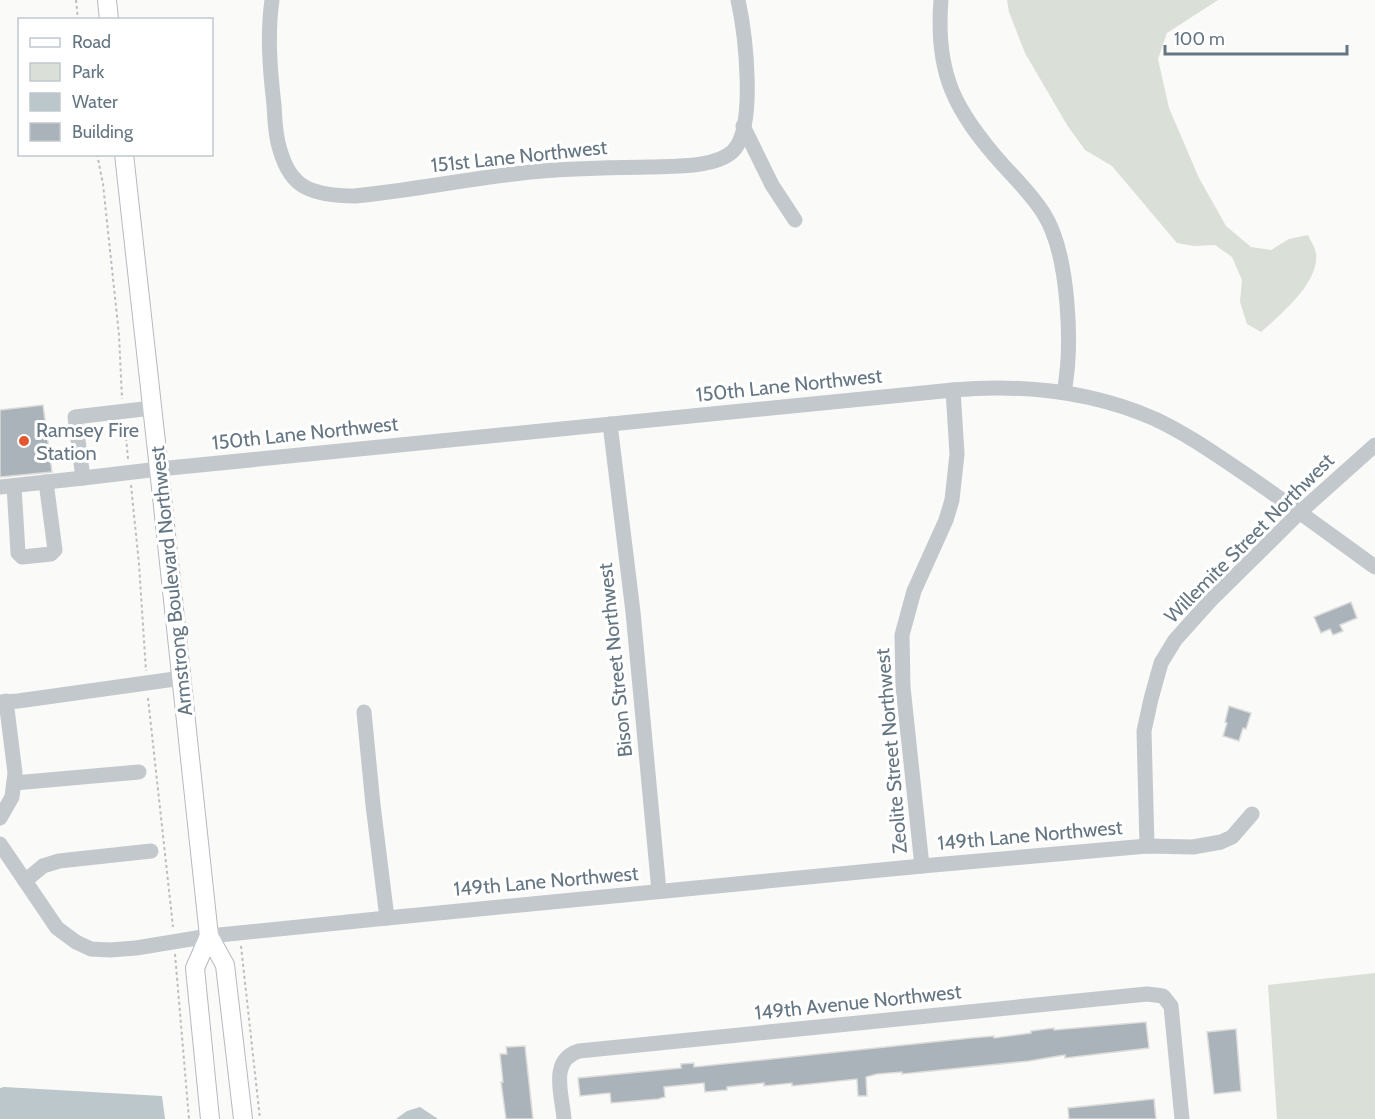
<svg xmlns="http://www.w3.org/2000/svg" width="1375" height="1119" font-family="Cabin,sans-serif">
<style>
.green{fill:#dadfd7}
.water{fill:#bbc7cb}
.building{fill:#aab3b9;stroke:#dcdcda;stroke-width:1.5}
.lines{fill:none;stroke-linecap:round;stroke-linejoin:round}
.major-casing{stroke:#b5babe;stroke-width:20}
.path{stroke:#bbbfc2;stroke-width:2;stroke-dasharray:3 3;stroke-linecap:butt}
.minor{stroke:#c3c8cc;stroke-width:15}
.major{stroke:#fff;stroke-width:18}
.poi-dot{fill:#e4572e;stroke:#fff;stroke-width:2}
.labels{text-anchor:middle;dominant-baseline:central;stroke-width:6;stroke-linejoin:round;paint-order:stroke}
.street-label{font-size:20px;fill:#657683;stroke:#fff}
.poi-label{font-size:20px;fill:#657683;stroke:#fff;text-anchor:start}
</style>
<rect width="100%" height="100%" fill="#fafaf8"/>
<g class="green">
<path d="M 1007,0 L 1218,0 L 1167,33 L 1158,59 L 1169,108 L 1199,178 L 1226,226 L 1251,247 L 1271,250 L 1289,239 L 1308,235 C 1310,240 1315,247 1316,253 C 1320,282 1281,314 1261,332 L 1247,324 L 1240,302 L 1242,280 L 1232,257 L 1215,245 L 1194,246 L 1177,243 L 1112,166 L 1085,150 L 1067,125 L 1025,53 L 1009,12 Z"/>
<polygon points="1375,973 1375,1119 1277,1119 1268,985"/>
</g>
<g class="water">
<polygon points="4,1087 162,1096 165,1119 0,1119 0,1088"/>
<polygon points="420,1107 438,1119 396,1119 407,1111"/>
</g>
<g class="building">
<polygon points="43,405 52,472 0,477 0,410"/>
<polygon points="1351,602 1357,618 1340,625 1343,631 1333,635 1330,629 1321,633 1314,617"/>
<polygon points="1229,706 1251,713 1246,729 1243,728 1239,741 1223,736 1227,723 1225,722"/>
<polygon points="1146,1022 1149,1048 1065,1058 1065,1055 1029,1061 902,1074 902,1072 877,1074 866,1077 867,1096 858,1096 857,1079 792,1086 792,1083 764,1086 764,1083 727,1087 727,1090 705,1092 704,1083 664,1087 665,1097 658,1099 611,1103 610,1093 580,1096 578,1078 681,1068 681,1064 694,1063 694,1067 971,1038 994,1036 994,1038 1031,1033 1031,1031 1054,1028 1054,1030"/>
<polygon points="1236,1029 1241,1091 1214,1094 1207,1032"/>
<polygon points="525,1046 533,1119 506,1119 501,1082 503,1082 500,1054 507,1054 506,1047"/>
<polygon points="1154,1099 1156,1119 1069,1119 1068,1108"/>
</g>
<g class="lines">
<defs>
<g id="major">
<polyline points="107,0 109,20"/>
<polyline points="124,154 159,469 209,936 225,965 243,1119"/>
<polyline points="209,936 195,968 210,1119"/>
</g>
</defs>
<use href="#major" class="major-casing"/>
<g class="path">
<polyline points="76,0 78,20"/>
<polyline points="97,154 103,184 119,335 122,399"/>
<polyline points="125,426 128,459"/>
<polyline points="131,485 139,564 146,671"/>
<polyline points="148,698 173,927"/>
<polyline points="241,946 260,1119"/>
<polyline points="175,954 189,1119"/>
</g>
<g class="minor">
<path d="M 272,0 C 267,35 270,70 274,105 C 275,120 275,136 280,150 C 284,164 292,180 305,187 C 320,195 338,196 355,196 C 414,190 472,178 531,172 C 570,168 610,168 649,167 C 672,166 716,168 733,151 C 757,127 745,32 738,0"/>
<path d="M 941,0 C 935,74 955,111 1003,165 C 1017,180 1033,196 1044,214 C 1069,254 1073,346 1064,392"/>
<polyline points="743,126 772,185 795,220"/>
<path d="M 152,408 L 75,417 L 83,478 L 159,469 L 953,390 C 1022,384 1091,391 1155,419 C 1187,434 1215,454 1245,474 C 1289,504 1332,536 1375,567"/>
<polyline points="610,424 633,612 659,891"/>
<polyline points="14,486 18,553 22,557 51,554 55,550 46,482"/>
<polyline points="0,487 83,478"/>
<polyline points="0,702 18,701 182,678"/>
<polyline points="364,712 373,805 387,918"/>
<polyline points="14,783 139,772"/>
<polyline points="0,818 12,797 15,773 6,701"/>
<polyline points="0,844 57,928 76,942 91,949 110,950 136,948 209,936 387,918 922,866 1147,846 1193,847 1221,842 1232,837 1252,814"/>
<polyline points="1147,846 1144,731 1151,699 1161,663 1175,640 1210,601 1300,512 1375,445"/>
<polyline points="922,866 903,687 902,635 914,591 946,520 952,500 957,454 953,390"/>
<polyline points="25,881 43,866 59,861 151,851"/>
<path d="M 564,1119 C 562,1094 549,1060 579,1051 L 1147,994 L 1163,996 L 1171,1006 L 1182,1119"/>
</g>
<use href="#major" class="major"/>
</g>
<circle class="poi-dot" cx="24" cy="441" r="6"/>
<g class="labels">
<g class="street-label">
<text transform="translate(519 156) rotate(-6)">151st Lane Northwest</text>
<text transform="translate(789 385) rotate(-6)">150th Lane Northwest</text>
<text transform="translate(305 433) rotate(-6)">150th Lane Northwest</text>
<text transform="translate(1249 538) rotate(-45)">Willemite Street Northwest</text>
<text transform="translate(171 581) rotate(-96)">Armstrong Boulevard Northwest</text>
<text transform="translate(615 660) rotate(-96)">Bison Street Northwest</text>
<text transform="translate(891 751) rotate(-95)">Zeolite Street Northwest</text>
<text transform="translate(1030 835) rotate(-5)">149th Lane Northwest</text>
<text transform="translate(546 881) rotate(-5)">149th Lane Northwest</text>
<text transform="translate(858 1002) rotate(-6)">149th Avenue Northwest</text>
</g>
<g class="poi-label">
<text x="36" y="430">Ramsey Fire<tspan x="36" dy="23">Station</tspan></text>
</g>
</g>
<rect x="18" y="18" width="195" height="138" fill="#ffffff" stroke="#c1c8cd" stroke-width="1.5"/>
<rect x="30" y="38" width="30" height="9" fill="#ffffff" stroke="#c1c8cd" stroke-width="1.5"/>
<text x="72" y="48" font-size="18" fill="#657683">Road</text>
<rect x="30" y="63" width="30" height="18" fill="#dadfd7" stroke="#c1c8cd" stroke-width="1.5"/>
<text x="72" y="78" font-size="18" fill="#657683">Park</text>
<rect x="30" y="93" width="30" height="18" fill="#bbc7cb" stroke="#c1c8cd" stroke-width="1.5"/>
<text x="72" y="108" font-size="18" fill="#657683">Water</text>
<rect x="30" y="123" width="30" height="18" fill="#aab3b9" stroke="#c1c8cd" stroke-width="1.5"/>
<text x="72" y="138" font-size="18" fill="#657683">Building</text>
<path d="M1165 45v9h182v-9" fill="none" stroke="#657683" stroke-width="3"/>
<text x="1174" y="45" font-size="18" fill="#657683" stroke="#ffffff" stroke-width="4.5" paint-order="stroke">100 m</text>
</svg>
